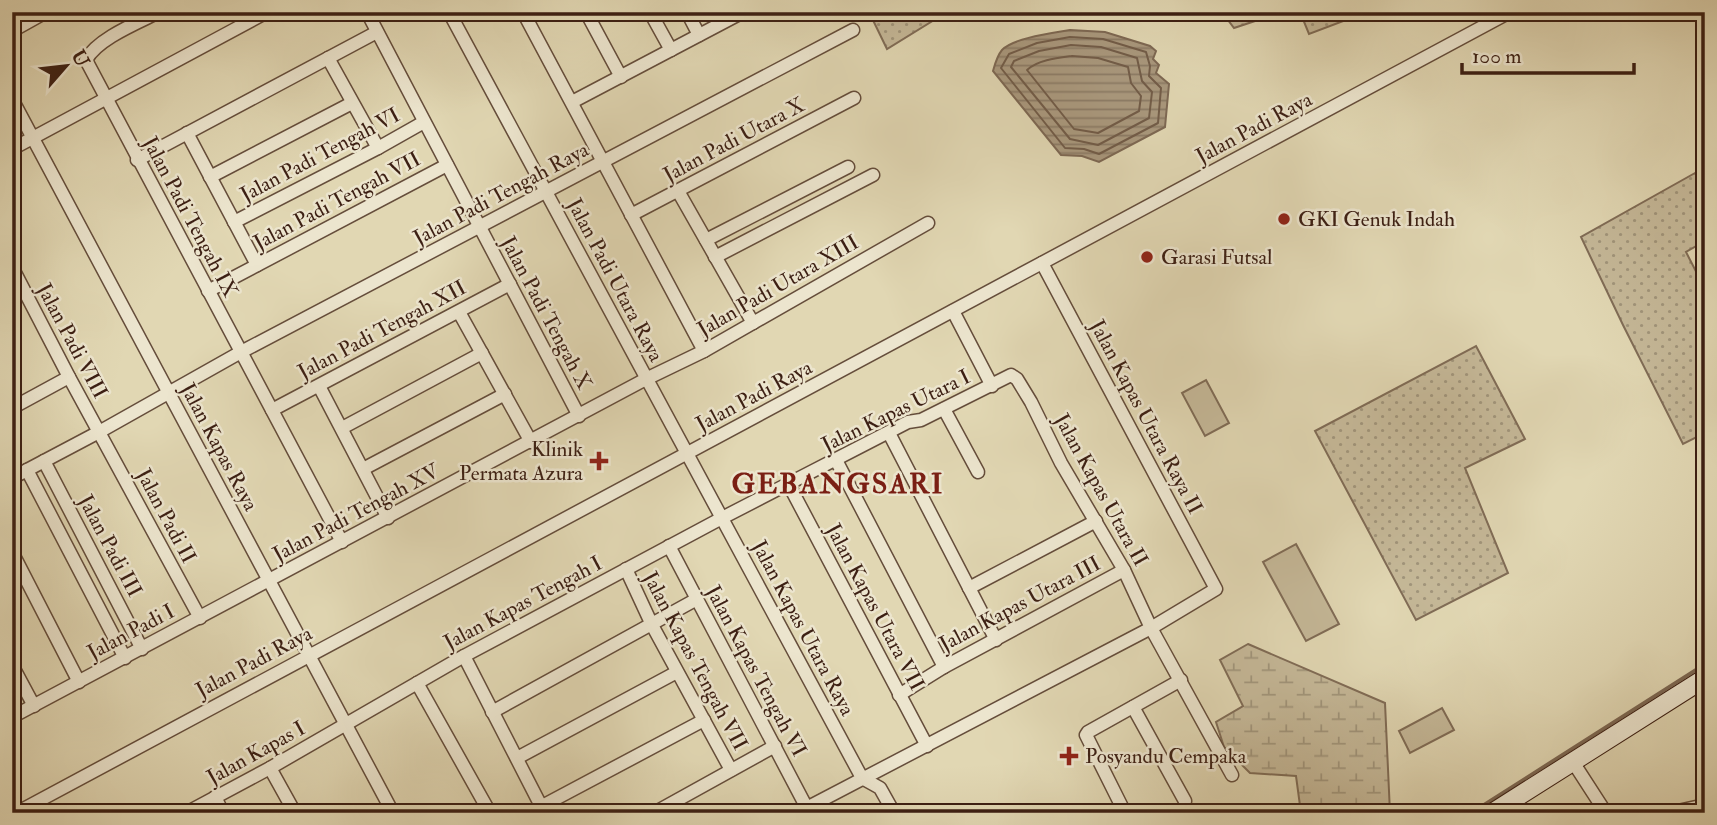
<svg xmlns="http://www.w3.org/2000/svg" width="1717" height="825" font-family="'IM FELL Double Pica',serif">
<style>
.grass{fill:url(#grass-dots);stroke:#806c56;stroke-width:2}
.wetland{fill:url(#wetland-marsh);stroke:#806c56;stroke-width:2}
.pitch{fill:#c5b898;stroke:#806c56;stroke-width:2}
.water{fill:url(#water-rules);stroke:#7d6853;stroke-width:2}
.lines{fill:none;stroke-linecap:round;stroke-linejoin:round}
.shore{stroke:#725c48;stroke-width:2}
.stream{stroke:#7d6853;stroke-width:3.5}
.street-casing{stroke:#654d3b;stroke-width:15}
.secondary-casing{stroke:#3c1f13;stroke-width:20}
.street{stroke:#ece5ce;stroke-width:12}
.secondary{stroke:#ece5ce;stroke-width:18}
.poi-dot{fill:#8f2418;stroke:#ece5ce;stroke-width:2.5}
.labels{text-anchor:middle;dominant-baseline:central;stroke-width:5;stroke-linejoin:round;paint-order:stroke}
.street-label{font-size:21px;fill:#3c1f13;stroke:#ece5ce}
.poi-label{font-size:21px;fill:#3c1f13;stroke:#ece5ce;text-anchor:start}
.district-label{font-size:28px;font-weight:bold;letter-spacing:2px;fill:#7a1f14;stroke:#ece5ce}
</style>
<defs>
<pattern id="grass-dots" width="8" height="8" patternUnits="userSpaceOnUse" patternTransform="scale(1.75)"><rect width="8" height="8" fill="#c5b898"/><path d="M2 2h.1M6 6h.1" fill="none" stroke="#a1957b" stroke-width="1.8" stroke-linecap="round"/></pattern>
<pattern id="wetland-marsh" width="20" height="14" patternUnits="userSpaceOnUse" patternTransform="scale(1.75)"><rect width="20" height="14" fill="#c5b898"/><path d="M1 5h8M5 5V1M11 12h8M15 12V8" fill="none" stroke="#a1957b"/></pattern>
<pattern id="water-rules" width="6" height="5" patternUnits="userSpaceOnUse" patternTransform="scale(1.75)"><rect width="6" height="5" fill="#a9987d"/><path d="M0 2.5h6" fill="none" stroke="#8b7b65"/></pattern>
</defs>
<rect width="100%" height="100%" fill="#e1d7b3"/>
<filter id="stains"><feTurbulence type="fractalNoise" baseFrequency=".00286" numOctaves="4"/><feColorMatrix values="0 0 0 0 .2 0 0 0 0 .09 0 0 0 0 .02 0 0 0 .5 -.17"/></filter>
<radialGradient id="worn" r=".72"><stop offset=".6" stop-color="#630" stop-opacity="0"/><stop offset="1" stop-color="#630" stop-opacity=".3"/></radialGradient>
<g class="grass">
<polygon points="869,12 947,12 887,49"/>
<polygon points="1222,12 1282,12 1234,28"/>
<polygon points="1300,12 1367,12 1309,34"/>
<polygon points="1695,173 1705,192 1705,241 1686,252 1705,289 1705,433 1683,444 1623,325 1581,237"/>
<polygon points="1476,346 1525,439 1465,468 1508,573 1416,620 1315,431"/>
</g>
<polygon class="wetland" points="1248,644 1385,703 1390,813 1301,813 1296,776 1250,773 1224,747 1216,722 1243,706 1220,660"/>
<g class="pitch">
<polygon points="1206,380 1229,423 1205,436 1182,393"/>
<polygon points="1296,544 1339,624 1306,641 1263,562"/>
<polygon points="1442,708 1454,730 1410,753 1399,731"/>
</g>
<path class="water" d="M 1070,30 L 1105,32 L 1150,46 L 1156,51 L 1153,59 L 1159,65 L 1156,73 L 1169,84 L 1165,127 L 1099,162 L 1082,156 L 1061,155 L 993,71 C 995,64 997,56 1002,50 C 1013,38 1053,33 1070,30 Z"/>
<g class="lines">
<g class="shore">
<polygon points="1070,37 1103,39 1146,52 1150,66 1149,76 1161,88 1158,123 1099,154 1084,149 1065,148 1001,68 1009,54 1037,43"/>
<polygon points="1071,45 1101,47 1137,58 1142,81 1152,92 1149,118 1098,145 1070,139 1011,67 1014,61 1039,51"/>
<path d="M 1072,56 L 1098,58 L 1128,67 L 1131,83 L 1141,96 L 1139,111 L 1098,133 L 1074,129 L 1027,70 C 1038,60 1057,58 1072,56 Z"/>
</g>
<polyline class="stream" points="1471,813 1705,664"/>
<defs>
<g id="street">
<path d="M 159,12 C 137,23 97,39 86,60 L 342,542"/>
<polyline points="367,12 579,416"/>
<polyline points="449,12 862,778 880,788 894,813"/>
<polyline points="523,12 704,351"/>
<polyline points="586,12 621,77"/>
<polyline points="650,12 671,50"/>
<polyline points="687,12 699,35"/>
<polyline points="12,31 46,12"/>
<polyline points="328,58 378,148"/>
<polyline points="12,99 393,813"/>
<polyline points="572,102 743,12"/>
<polyline points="187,133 257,265"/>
<polyline points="12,149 267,12"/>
<polyline points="137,160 377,32"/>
<polyline points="210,177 352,103"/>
<polyline points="678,191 753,323"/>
<polyline points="631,215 854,98"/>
<polyline points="234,222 378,148 424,122"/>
<polyline points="706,240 848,167"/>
<polyline points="715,257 873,175"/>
<polyline points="12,267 69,377 200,618"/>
<polyline points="208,291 447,165"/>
<polyline points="953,311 992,386"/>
<polyline points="459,312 531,442"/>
<polyline points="319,386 388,518"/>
<polyline points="12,408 69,377"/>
<polyline points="944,409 978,472"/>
<polyline points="272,410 510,284"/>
<polyline points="342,428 482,353"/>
<polyline points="889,433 996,640"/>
<polyline points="836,460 944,667"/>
<polyline points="44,461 142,649"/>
<polyline points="363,469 505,394"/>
<polyline points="27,470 125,658"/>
<polyline points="12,478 99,432 241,352 853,30"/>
<polyline points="789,485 927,746"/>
<polyline points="669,546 809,812"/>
<polyline points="12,552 79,682"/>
<polyline points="626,569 652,625 731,770"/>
<polyline points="969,588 1096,521"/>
<polyline points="464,656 541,806"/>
<polyline points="12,665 34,706"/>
<polyline points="417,683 490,813"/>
<polyline points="899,695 944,667 1124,570"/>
<polyline points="1133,707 1185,801"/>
<polyline points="492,712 697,599"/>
<polyline points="12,717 646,379 704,351 928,223"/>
<polyline points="517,758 677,672"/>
<polyline points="1573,762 1606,813"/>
<polyline points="270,768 295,813"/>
<polyline points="215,797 223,813"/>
<polyline points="16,813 1510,12"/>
<polyline points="186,813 270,768 464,656 722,518 908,422 921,420 1011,375 1017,379 1031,402 1061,463 1124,570 1151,628 1232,775"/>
<polyline points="529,813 704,720"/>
<polyline points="654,813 775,746"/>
<polyline points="797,813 1151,628 1216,589 1042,263"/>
<polyline points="1125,813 1086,735 1088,732 1181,680"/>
<polyline points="1669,813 1705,805"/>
</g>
<polyline id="secondary" points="1492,813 1705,678"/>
</defs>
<use href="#street" class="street-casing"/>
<use href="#secondary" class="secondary-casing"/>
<use href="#street" class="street"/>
<use href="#secondary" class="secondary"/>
</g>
<g class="poi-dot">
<circle cx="1284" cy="219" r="7"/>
<circle cx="1147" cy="257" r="7"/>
<path d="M595.5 450.5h7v7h7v7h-7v7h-7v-7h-7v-7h7z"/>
<path d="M1065.5 745.5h7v7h7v7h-7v7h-7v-7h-7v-7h7z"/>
</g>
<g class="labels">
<g class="street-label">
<text transform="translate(1254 128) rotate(-28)">Jalan Padi Raya</text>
<text transform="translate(734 140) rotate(-28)">Jalan Padi Utara X</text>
<text transform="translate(320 155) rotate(-28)">Jalan Padi Tengah VI</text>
<text transform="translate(501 194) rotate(-28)">Jalan Padi Tengah Raya</text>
<text transform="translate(337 201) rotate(-28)">Jalan Padi Tengah VII</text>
<text transform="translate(190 217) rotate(62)">Jalan Padi Tengah IX</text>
<text transform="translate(615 280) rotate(62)">Jalan Padi Utara Raya</text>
<text transform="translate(778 286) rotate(-30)">Jalan Padi Utara XIII</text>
<text transform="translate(546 313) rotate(62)">Jalan Padi Tengah X</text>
<text transform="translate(382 330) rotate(-28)">Jalan Padi Tengah XII</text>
<text transform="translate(72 341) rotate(62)">Jalan Padi VIII</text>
<text transform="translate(754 396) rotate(-28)">Jalan Padi Raya</text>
<text transform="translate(896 411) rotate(-26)">Jalan Kapas Utara I</text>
<text transform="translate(1146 417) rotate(62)">Jalan Kapas Utara Raya II</text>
<text transform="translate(219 447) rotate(62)">Jalan Kapas Raya</text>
<text transform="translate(1101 490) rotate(61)">Jalan Kapas Utara II</text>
<text transform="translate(356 513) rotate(-28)">Jalan Padi Tengah XV</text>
<text transform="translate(166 516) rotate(62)">Jalan Padi II</text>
<text transform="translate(110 546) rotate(62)">Jalan Padi III</text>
<text transform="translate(523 603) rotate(-28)">Jalan Kapas Tengah I</text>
<text transform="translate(1020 604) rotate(-28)">Jalan Kapas Utara III</text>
<text transform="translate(875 607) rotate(62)">Jalan Kapas Utara VII</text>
<text transform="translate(803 628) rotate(62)">Jalan Kapas Utara Raya</text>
<text transform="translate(131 632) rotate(-28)">Jalan Padi I</text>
<text transform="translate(695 661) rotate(62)">Jalan Kapas Tengah VII</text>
<text transform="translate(254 662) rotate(-28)">Jalan Padi Raya</text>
<text transform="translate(756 671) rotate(62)">Jalan Kapas Tengah VI</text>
<text transform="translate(256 753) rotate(-29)">Jalan Kapas I</text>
</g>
<g class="poi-label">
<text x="1298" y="219">GKI Genuk Indah</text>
<text x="1161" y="257">Garasi Futsal</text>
<text x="583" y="449" text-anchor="end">Klinik<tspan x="583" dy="24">Permata Azura</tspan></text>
<text x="1085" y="756">Posyandu Cempaka</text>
</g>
<g class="district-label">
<text x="838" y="484">GEBANGSARI</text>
</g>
</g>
<rect width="1717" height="825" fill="none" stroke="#e1d7b3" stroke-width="42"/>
<rect x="14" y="14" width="1689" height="797" fill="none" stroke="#3c1f13" stroke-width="3.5"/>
<rect x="21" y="21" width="1675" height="783" fill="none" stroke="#3c1f13" stroke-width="2"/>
<g transform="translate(66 66) rotate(62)" stroke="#ece5ce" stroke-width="5" paint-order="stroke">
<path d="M0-5L12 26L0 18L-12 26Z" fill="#3c1f13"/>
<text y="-10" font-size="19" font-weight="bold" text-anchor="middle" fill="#3c1f13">U</text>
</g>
<path d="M1462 63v10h172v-10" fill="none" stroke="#3c1f13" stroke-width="3.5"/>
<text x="1472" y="63" font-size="21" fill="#3c1f13" stroke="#ece5ce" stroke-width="5" paint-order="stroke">100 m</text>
<rect width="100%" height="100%" filter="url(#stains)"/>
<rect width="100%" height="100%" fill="url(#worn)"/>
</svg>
